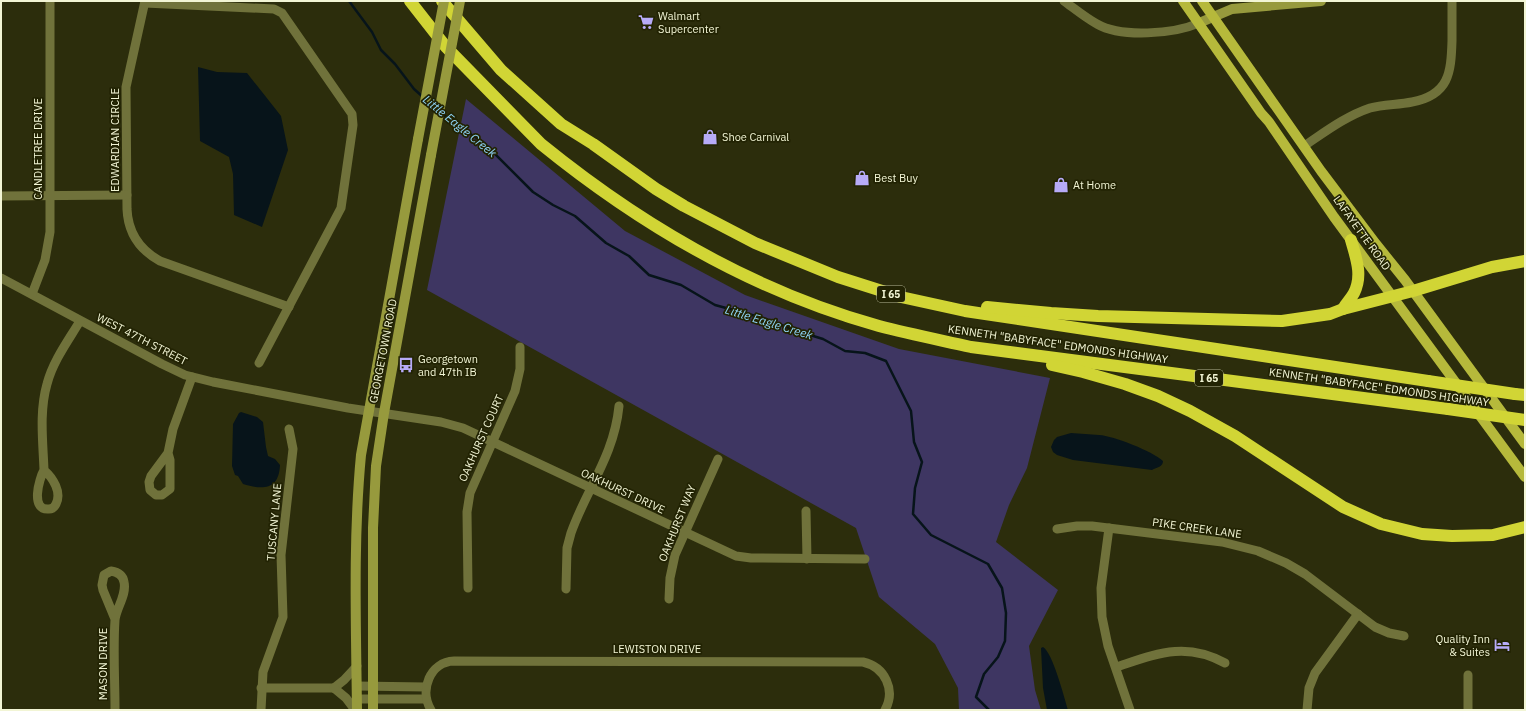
<svg xmlns="http://www.w3.org/2000/svg" width="1526" height="711" font-family="'IBM Plex Sans',sans-serif">
<style>
.green{fill:#3e3662}
.water{fill:#07141a}
.lines{fill:none;stroke-linecap:round;stroke-linejoin:round}
.stream{stroke:#07141a;stroke-width:2.5}
.street{stroke:#70723b;stroke-width:9}
.secondary{stroke:#979a3d;stroke-width:10}
.primary{stroke:#b6b93b;stroke-width:10}
.highway{stroke:#d1d535;stroke-width:12}
.secondary-bridge{stroke:#979a3d;stroke-width:10}
.highway-bridge{stroke:#d1d535;stroke-width:12}
.labels{text-anchor:middle;dominant-baseline:central;stroke-width:3.5;stroke-linejoin:round;paint-order:stroke}
.shield{fill:#222303;stroke:#b4b696;stroke-width:1}
.shield-label{font-size:10px;font-weight:bold;fill:#f2f5d5}
.poi-label{font-size:11px;fill:#f2f5d5;stroke:#222303;text-anchor:start}
.street-label{font-size:11px;fill:#f2f5d5;stroke:#222303}
.water-label{font-size:12px;font-style:italic;fill:#8fd4f6;stroke:#222303}
</style>
<rect width="100%" height="100%" fill="#2c2d0c"/>
<polygon class="green" points="466,99 625,231 745,295 899,349 1050,378 1027,468 1009,505 996,542 1058,590 1029,646 1035,690 1041,710 959,710 958,688 935,644 879,597 856,528 427,290"/>
<g class="water">
<polygon points="198,67 217,72 247,73 281,116 288,150 262,227 234,215 233,174 229,157 200,141"/>
<path d="M 241,412 L 257,417 L 263,422 L 266,447 L 268,456 L 275,459 L 280,465 C 279,490 263,490 243,484 L 238,476 L 235,475 L 232,466 L 233,424 L 239,413 Z"/>
<path d="M 1071,433 C 1080,434 1090,434 1099,435 C 1114,436 1152,451 1163,461 C 1163,467 1157,467 1152,470 L 1073,460 L 1057,455 L 1053,452 L 1051,447 L 1054,440 L 1057,437 Z"/>
<path d="M 1043,647 C 1053,653 1064,697 1068,710 L 1047,710 L 1043,688 L 1041,648 Z"/>
</g>
<g class="lines">
<g class="stream">
<polyline points="349,1 372,32 381,50 395,64 414,89 423,97"/>
<polyline points="428,102 437,109"/>
<polyline points="442,113 453,123 483,142 533,192 553,205 575,216 606,243 629,256 649,275 681,285 715,305 763,318 797,331 823,339 845,351 865,353 886,361 911,411 914,442 922,462 915,488 913,514 931,535 988,564 1002,588 1006,613 1005,641 998,657 984,674 976,697 989,710"/>
</g>
<g class="street">
<path d="M 145,1 L 126,87 L 127,209 C 128,233 140,250 160,261 L 289,307"/>
<path d="M 1064,1 C 1075,9 1086,18 1097,24 C 1121,38 1174,34 1199,23"/>
<polyline points="145,3 274,9 282,13 352,114 353,125 341,208 259,363"/>
<path d="M 1304,146 C 1325,132 1346,116 1370,108 C 1383,104 1398,105 1412,102 C 1449,95 1451,73 1452,41 C 1452,27 1452,14 1452,1"/>
<polyline points="1,196 127,195"/>
<polyline points="1,278 162,364 185,375 213,382 348,408 441,422 463,428 736,556 751,558 865,559"/>
<polyline points="32,294 45,260 50,232 50,1"/>
<polyline points="168,453 170,460 170,489 162,495 156,495 150,490 149,482 151,476 168,453 173,429 192,377"/>
<path d="M 44,470 C 53,478 62,492 56,504 C 55,506 53,509 49,509 C 30,511 39,479 44,470 C 43,442 39,412 47,384 C 53,361 68,341 80,321"/>
<polyline points="806,511 807,559"/>
<polyline points="1109,528 1101,588 1102,617 1108,646 1130,710"/>
<polyline points="1057,529 1077,526 1092,526 1222,542 1258,551 1286,563 1305,574 1375,627 1389,633 1404,636"/>
<polyline points="468,588 467,512 470,493 515,391 520,369 520,347"/>
<path d="M 566,589 L 567,548 L 571,533 C 587,488 614,456 619,406"/>
<polyline points="669,599 670,578 675,555 718,459"/>
<path d="M 1116,667 C 1156,654 1185,641 1225,663"/>
<polyline points="357,686 426,687"/>
<polyline points="261,688 334,688"/>
<polyline points="334,688 344,680 357,666"/>
<polyline points="334,688 346,698 355,710"/>
<polyline points="357,699 426,699"/>
<path d="M 115,710 C 115,680 113,650 115,620 C 116,608 127,595 124,582 C 123,575 117,572 111,571 L 104,575 L 102,585 L 103,590 L 115,619"/>
<polyline points="261,710 263,672 283,617 281,555 293,449 289,429"/>
<path d="M 431,710 C 419,690 430,662 454,661 L 863,662 C 885,667 896,690 885,710"/>
<polyline points="1307,710 1309,688 1315,673 1358,614"/>
<polyline points="1468,710 1468,675"/>
</g>
<g class="secondary">
<polyline points="1199,23 1232,9 1321,1"/>
<path d="M 357,710 C 356,625 353,539 361,455 L 418,139"/>
<polyline points="373,710 373,528 376,466 384,413 431,155"/>
</g>
<g class="primary">
<polyline points="1183,1 1261,113 1269,122 1334,217 1525,477"/>
<polyline points="1202,1 1321,171 1376,244 1405,280 1525,444"/>
</g>
<g class="highway">
<path d="M 410,1 L 446,47 L 541,144 C 642,226 753,291 879,326 C 910,334 940,340 971,347 L 1448,409"/>
<polyline points="442,1 501,70 561,124 593,144 656,189 684,206 755,243 838,277 901,297 965,311 1428,381"/>
<polyline points="987,307 1051,313 1098,316 1282,321 1330,314 1343,309 1413,291 1492,267 1525,261"/>
<path d="M 1343,309 C 1346,303 1351,299 1354,293 C 1363,275 1356,258 1351,240"/>
<polyline points="1052,365 1083,372 1125,384 1158,396 1190,411 1235,436 1343,507 1381,524 1422,534 1452,536 1493,535 1525,527"/>
<polyline points="1515,394 1525,395"/>
</g>
<g class="secondary-bridge">
<polyline points="418,139 444,1"/>
<polyline points="431,155 460,1"/>
</g>
<g class="highway-bridge">
<polyline points="1428,381 1515,394"/>
<polyline points="1448,409 1525,420"/>
</g>
</g>
<defs>
<symbol id="supermarket-bare" viewBox="-9 -9 18 18"><path d="M-6-5.5h2.5l.6 2H6L4.5 2H-2.5L-4.4-4H-6ZM-1.5 3.2a1.3 1.3 0 1 0 .1 0ZM3 3.2a1.3 1.3 0 1 0 .1 0Z" fill="#b7abf8" stroke="#222303" stroke-width="2.5" paint-order="stroke"/></symbol>
<symbol id="shop-bare" viewBox="-9 -9 18 18"><path d="M-5-2.5h2.3a2.7 3.5 0 0 1 5.4 0H5L5.5 6h-11ZM-1.5-2.5h3a1.5 2.3 0 0 0-3 0Z" fill="#b7abf8" stroke="#222303" stroke-width="2.5" paint-order="stroke"/></symbol>
<symbol id="bus-bare" viewBox="-9 -9 18 18"><path d="M-5-6H5V4H4V6H2V4H-2V6H-4V4H-5ZM-3.5-4V0h7V-4ZM-3.5 1.2v1.5H-2V1.2ZM2 1.2v1.5H3.5V1.2Z" fill="#b7abf8" stroke="#222303" stroke-width="2.5" paint-order="stroke"/></symbol>
<symbol id="hotel-bare" viewBox="-9 -9 18 18"><path d="M-6-4.5h1.5V1H6V5H4.5V3h-9V5H-6ZM-4 0a1.8 1.8 0 1 1 3.6 0ZM.5 0V-2.5h3Q6-2.5 6 0Z" fill="#b7abf8" stroke="#222303" stroke-width="2.5" paint-order="stroke"/></symbol>
</defs>
<g fill-rule="evenodd">
<use href="#supermarket-bare" x="635" y="11" width="22" height="22"/>
<use href="#shop-bare" x="699" y="126" width="22" height="22"/>
<use href="#shop-bare" x="851" y="167" width="22" height="22"/>
<use href="#shop-bare" x="1050" y="174" width="22" height="22"/>
<use href="#bus-bare" x="395" y="354" width="22" height="22"/>
<use href="#hotel-bare" x="1491" y="634" width="22" height="22"/>
</g>
<g class="labels">
<g class="shield">
<rect x="877" y="286" width="28" height="16" rx="3"/>
<rect x="1195" y="370" width="28" height="16" rx="3"/>
</g>
<g class="shield-label">
<text x="891" y="294">I 65</text>
<text x="1209" y="378">I 65</text>
</g>
<g class="poi-label">
<text x="658" y="16">Walmart<tspan x="658" dy="13">Supercenter</tspan></text>
<text x="722" y="137">Shoe Carnival</text>
<text x="874" y="178">Best Buy</text>
<text x="1073" y="185">At Home</text>
<text x="418" y="359">Georgetown<tspan x="418" dy="13">and 47th IB</tspan></text>
<text x="1490" y="639" text-anchor="end">Quality Inn<tspan x="1490" dy="13">&amp; Suites</tspan></text>
</g>
<g class="street-label">
<text transform="translate(115 140) rotate(-90)">EDWARDIAN CIRCLE</text>
<text transform="translate(38 149) rotate(-90)">CANDLETREE DRIVE</text>
<text transform="translate(1362 233) rotate(54)">LAFAYETTE ROAD</text>
<text transform="translate(142 339) rotate(27)">WEST 47TH STREET</text>
<text transform="translate(1058 344) rotate(8)">KENNETH "BABYFACE" EDMONDS HIGHWAY</text>
<text transform="translate(383 351) rotate(-79)">GEORGETOWN ROAD</text>
<text transform="translate(1379 387) rotate(8)">KENNETH "BABYFACE" EDMONDS HIGHWAY</text>
<text transform="translate(481 438) rotate(-66)">OAKHURST COURT</text>
<text transform="translate(623 491) rotate(25)">OAKHURST DRIVE</text>
<text transform="translate(274 522) rotate(-85)">TUSCANY LANE</text>
<text transform="translate(677 523) rotate(-68)">OAKHURST WAY</text>
<text transform="translate(1197 528) rotate(8)">PIKE CREEK LANE</text>
<text x="657" y="649">LEWISTON DRIVE</text>
<text transform="translate(103 664) rotate(-90)">MASON DRIVE</text>
</g>
<g class="water-label">
<text transform="translate(460 126) rotate(39)">Little Eagle Creek</text>
<text transform="translate(769 322) rotate(17)">Little Eagle Creek</text>
</g>
</g>
<rect width="1526" height="711" fill="none" stroke="#f2f5d5" stroke-width="4"/>
</svg>
